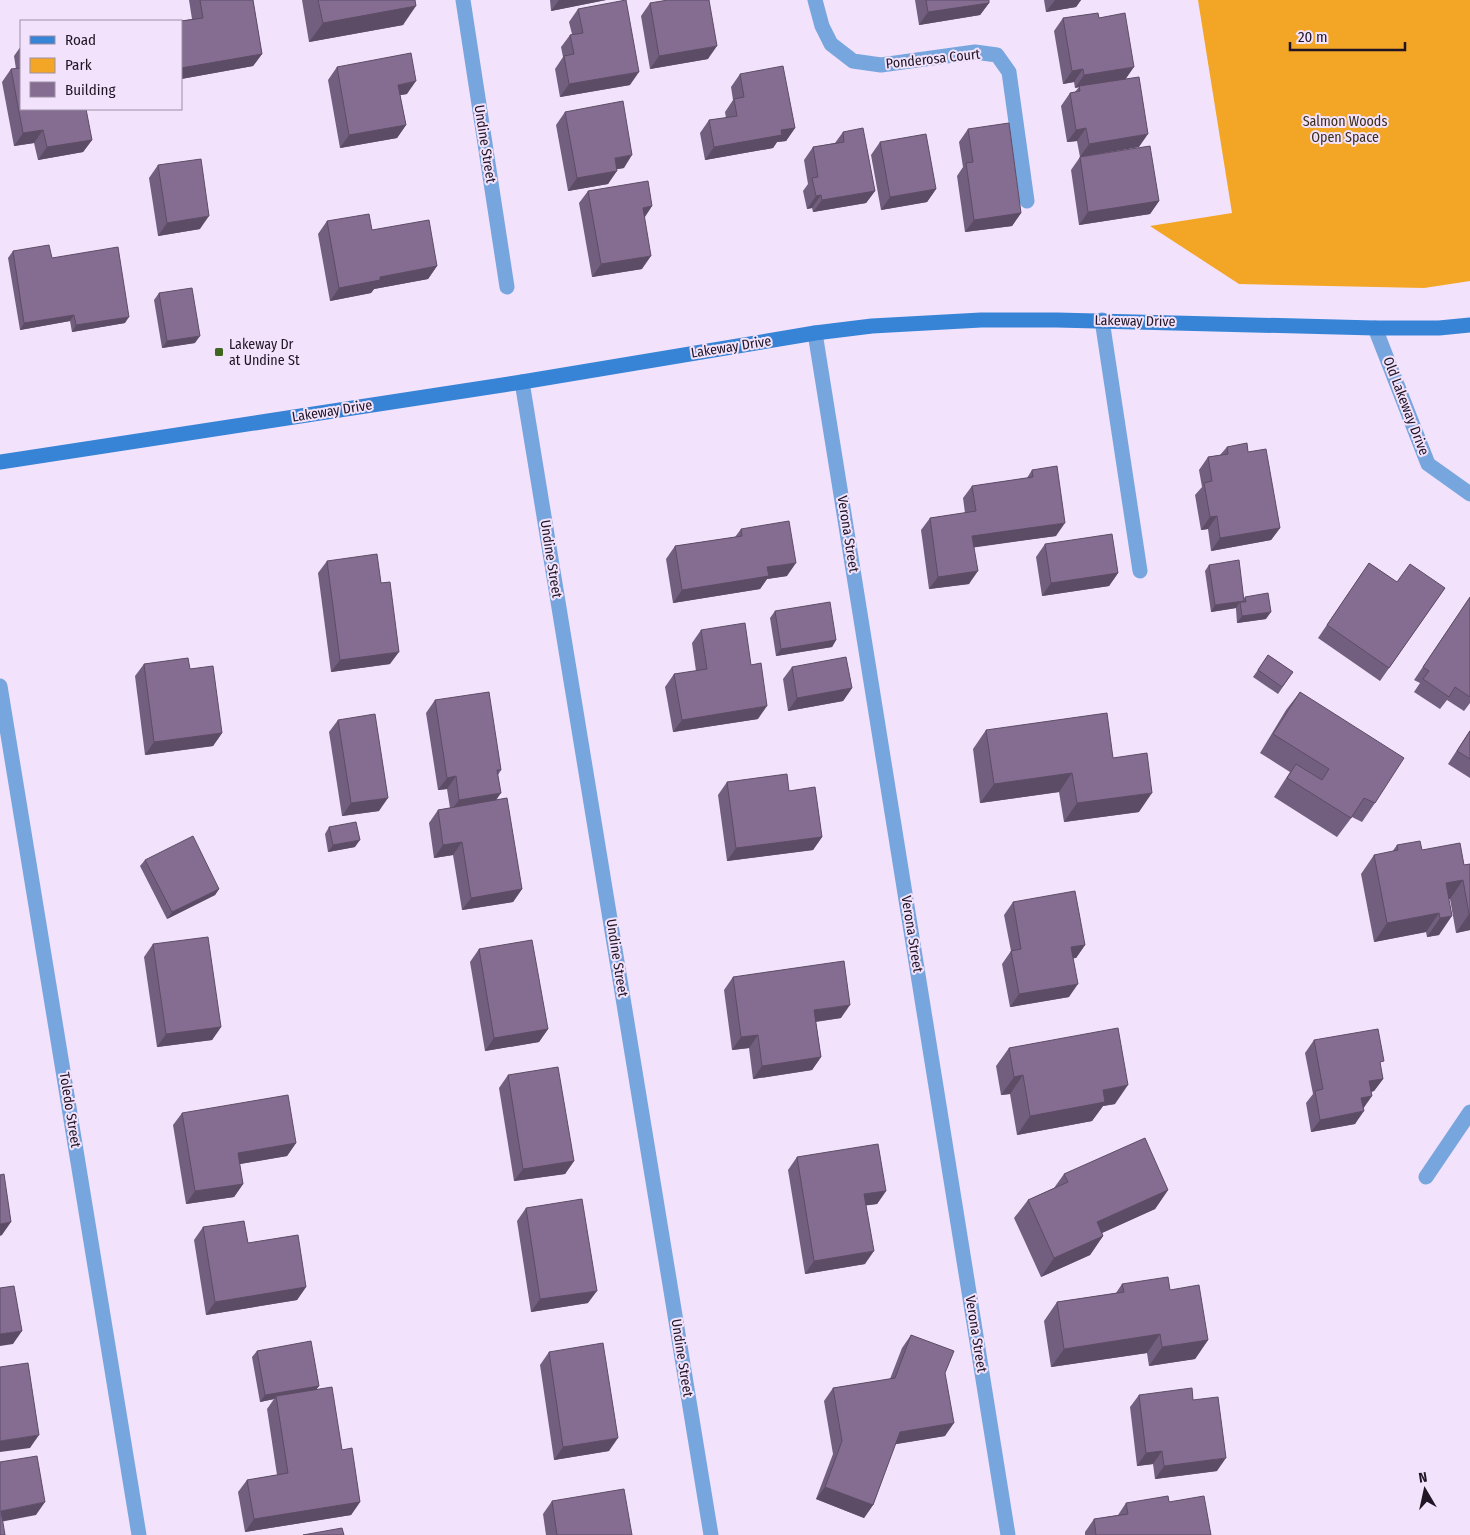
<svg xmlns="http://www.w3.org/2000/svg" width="1470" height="1535" font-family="'Fira Sans Condensed',sans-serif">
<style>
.green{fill:#f3a525}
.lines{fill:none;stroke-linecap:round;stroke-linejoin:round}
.lane{stroke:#77a6df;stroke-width:15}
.street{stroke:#77a6df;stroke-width:15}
.secondary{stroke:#3783d6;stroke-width:15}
.wall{fill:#725e7e}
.shaded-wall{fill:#5d4c66}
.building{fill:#856d92;stroke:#5d4c66}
.poi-dot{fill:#3f651e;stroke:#f2e2fb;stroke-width:2}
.labels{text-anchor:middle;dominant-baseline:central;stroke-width:4;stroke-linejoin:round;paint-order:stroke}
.street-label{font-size:14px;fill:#1f1524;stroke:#f2e2fb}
.park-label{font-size:14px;fill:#3b2d1a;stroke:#f2e2fb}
.poi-label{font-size:14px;fill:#1f1524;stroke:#f2e2fb;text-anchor:start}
</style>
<rect width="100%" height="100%" fill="#f2e2fb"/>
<polygon class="green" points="1198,0 1470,0 1470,281 1424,288 1239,284 1150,226 1232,213"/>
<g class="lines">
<polyline class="lane" points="1102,320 1140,571"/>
<g class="street">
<polyline points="463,0 507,287"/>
<polyline points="815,0 822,26 831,44 853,61 881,65 975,52 997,55 1009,72 1027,201"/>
<polyline points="1375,328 1428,464 1470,494"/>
<polyline points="815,333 1008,1535"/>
<polyline points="522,382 711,1535"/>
<polyline points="0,686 139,1535"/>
<polyline points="1426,1177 1470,1112"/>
</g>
<polyline class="secondary" points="0,462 522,382 815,333 872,326 981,320 1057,320 1375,328 1439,328 1470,325"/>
</g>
<g class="wall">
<polygon points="189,0 253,0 262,54 253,66 181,79 181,21 192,19"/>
<polygon points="302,0 415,0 403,25 309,42"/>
<polygon points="550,0 606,0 551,11"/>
<polygon points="915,0 989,0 989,3 980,15 919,25"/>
<polygon points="1044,0 1081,0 1076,7 1046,12"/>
<polygon points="650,3 708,59 650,69 641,16"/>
<polygon points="578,9 630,85 560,97 555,69 563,57 561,47 570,35 572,34 569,22"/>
<polygon points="1063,18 1099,18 1126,79 1139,147 1080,157 1077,141 1067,142 1061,106 1070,93 1075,92 1079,87 1075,88 1074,82 1063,84 1054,31"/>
<polygon points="21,46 21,109 92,140 83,152 38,160 34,143 14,146 2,82 11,69 16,69 14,56"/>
<polygon points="337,67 407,94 400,95 406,125 397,138 340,148 328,80"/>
<polygon points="740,74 795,128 786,141 777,142 773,148 705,160 700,133 709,120 726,118 725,112 733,100 731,87"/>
<polygon points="565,112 624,168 617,169 608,184 568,191 556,125"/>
<polygon points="968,129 1021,213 1012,226 965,232 957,176 963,167 959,142"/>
<polygon points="843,132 875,191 866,203 813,212 812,208 807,209 803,191 808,184 804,160 813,147 835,143"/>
<polygon points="880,142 936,189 927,202 881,210 871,155"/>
<polygon points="1080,157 1159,201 1150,214 1079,225 1071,170"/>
<polygon points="158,165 200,229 158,236 149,178"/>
<polygon points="588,191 652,206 645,217 642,269 592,277 579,203"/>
<polygon points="327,221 372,230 437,266 428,279 374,289 371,293 330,301 318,234"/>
<polygon points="13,251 52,258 125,323 72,332 70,321 20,330 8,258"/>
<polygon points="159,293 195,343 162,348 154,300"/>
<polygon points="1227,447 1248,452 1280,528 1271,540 1211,551 1208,529 1201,530 1195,495 1202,487 1199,470 1208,457 1220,455"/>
<polygon points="1032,470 1056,536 974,547 969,584 929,589 921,530 930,518 965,513 963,498 972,486 1027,478"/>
<polygon points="741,529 787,576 767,579 760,589 673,603 666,559 675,546 735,537"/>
<polygon points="1045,544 1118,573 1109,586 1042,596 1036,557"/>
<polygon points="327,561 381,583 390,664 331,672 318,573"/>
<polygon points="1369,563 1397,582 1445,588 1380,681 1318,638"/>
<polygon points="1209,565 1244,599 1245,597 1266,619 1237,623 1236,609 1236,608 1211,612 1205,571"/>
<polygon points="1470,597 1470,703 1464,711 1447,700 1440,709 1414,692 1420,683 1414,680"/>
<polygon points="775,611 836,640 832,647 776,656 770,618"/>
<polygon points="701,630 758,719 673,732 665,687 674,674 696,671 692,643"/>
<polygon points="1268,655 1293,672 1278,694 1253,677"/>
<polygon points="144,664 190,669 222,733 213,746 145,755 135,676"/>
<polygon points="792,667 852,688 843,701 788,711 783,679"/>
<polygon points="1300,692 1375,803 1362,822 1352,817 1337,837 1274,797 1290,772 1260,753 1286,710"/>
<polygon points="435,700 501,770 498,775 496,800 522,889 513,902 462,910 453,855 434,858 429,823 438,810 450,808 447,789 438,790 426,713"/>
<polygon points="338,720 379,811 342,816 329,732"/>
<polygon points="986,730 1113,758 1139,812 1064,822 1059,792 980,803 973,749"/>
<polygon points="1470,730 1470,778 1448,764"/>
<polygon points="727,782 789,791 822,837 813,850 727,861 718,795"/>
<polygon points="329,827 355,847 328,852 325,834"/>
<polygon points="1397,845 1422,850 1464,865 1470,864 1470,930 1456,933 1450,899 1449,899 1439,935 1427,937 1426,932 1374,942 1361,874 1374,855 1392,852"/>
<polygon points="145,860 219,889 215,895 167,919 140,866"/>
<polygon points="1013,902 1085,945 1076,958 1073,958 1069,997 1010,1007 1002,964 1011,951 1004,915"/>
<polygon points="153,944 221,1027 212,1040 157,1047 144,957"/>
<polygon points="479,949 548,1029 539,1042 485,1051 470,962"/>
<polygon points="733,977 841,1018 816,1022 821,1057 812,1070 753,1079 749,1048 732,1050 724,990"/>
<polygon points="1314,1040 1380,1066 1383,1079 1374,1091 1371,1092 1363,1109 1355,1124 1311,1132 1306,1103 1313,1094 1305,1053"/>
<polygon points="1009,1048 1115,1104 1103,1106 1092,1121 1017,1135 1010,1094 1001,1095 996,1066"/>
<polygon points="508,1075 574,1161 565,1174 514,1181 499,1088"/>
<polygon points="182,1113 296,1143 287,1156 239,1164 243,1184 234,1197 186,1204 173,1125"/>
<polygon points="797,1157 886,1191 877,1204 866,1205 865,1264 805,1274 788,1170"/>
<polygon points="1064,1174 1168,1190 1155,1209 1102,1233 1103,1236 1090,1255 1041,1277 1014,1218 1028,1200 1054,1188"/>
<polygon points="526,1208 588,1303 531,1312 517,1221"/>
<polygon points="203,1227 248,1243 306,1287 297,1300 206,1315 194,1240"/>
<polygon points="1122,1284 1170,1290 1208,1340 1195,1359 1149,1366 1147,1353 1051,1367 1044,1321 1057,1302 1116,1293"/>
<polygon points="911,1335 945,1373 945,1436 895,1444 873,1505 864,1518 816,1499 833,1454 824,1401 833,1388 890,1379 902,1348"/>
<polygon points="257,1351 319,1386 316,1390 342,1450 360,1502 351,1515 245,1532 238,1492 247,1480 277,1475 267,1409 274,1399 260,1402 252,1357"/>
<polygon points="549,1352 609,1451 554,1460 540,1365"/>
<polygon points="1139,1395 1193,1400 1217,1471 1155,1479 1153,1464 1137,1466 1130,1407"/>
<polygon points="552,1501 632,1535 546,1535 543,1514"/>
<polygon points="1169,1502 1211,1535 1085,1535 1085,1532 1094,1519 1118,1515 1126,1503"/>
</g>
<g class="shaded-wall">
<polygon points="559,0 606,0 551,11"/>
<polygon points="1055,0 1081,0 1076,7 1046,12"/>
<polygon points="989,3 980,15 919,25 928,12"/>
<polygon points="416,6 403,25 309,42 323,23"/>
<polygon points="717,46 708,59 650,69 659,56"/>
<polygon points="262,54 253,66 181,79 181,68"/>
<polygon points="1134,67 1125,80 1079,86 1079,87 1075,88 1084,75"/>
<polygon points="1083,69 1074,82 1063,84 1072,71"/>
<polygon points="639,72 630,85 560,97 569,84"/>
<polygon points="416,81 407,94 389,97 398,85"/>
<polygon points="406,125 397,138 340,148 349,135"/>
<polygon points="795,128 786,141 777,142 773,148 705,160 714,147 781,130"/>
<polygon points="1086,128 1077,141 1067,142 1076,130"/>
<polygon points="43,130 34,143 14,146 23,133"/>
<polygon points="1148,134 1139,147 1080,157 1089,144"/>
<polygon points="92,140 83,152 38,160 47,147"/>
<polygon points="632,155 624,168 606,171 615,158"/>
<polygon points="617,171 608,184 568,191 577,178"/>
<polygon points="936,189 927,202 881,210 890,197"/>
<polygon points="875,191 866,203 813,212 822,200"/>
<polygon points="821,195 812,208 807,209 816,196"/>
<polygon points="1159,201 1150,214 1079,225 1088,212"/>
<polygon points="652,206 643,219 643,208"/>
<polygon points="1021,213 1012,226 965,232 974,220"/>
<polygon points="209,216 200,229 158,236 167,223"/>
<polygon points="651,256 642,269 592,277 601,264"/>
<polygon points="437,266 428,279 374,289 371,293 330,301 339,288 380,277"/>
<polygon points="74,315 70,321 20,330 24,323"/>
<polygon points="129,317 125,323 72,332 76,325"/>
<polygon points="200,336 195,343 162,348 167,341"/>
<polygon points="1217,516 1208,529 1201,530 1210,517"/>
<polygon points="1065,523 1056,536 963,549 972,536"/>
<polygon points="1280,528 1271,540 1211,551 1220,538"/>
<polygon points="796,563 787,576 767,579 760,589 673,603 682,590 767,567"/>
<polygon points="978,571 969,584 929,589 938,577"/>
<polygon points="1118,573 1109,586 1042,596 1051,583"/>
<polygon points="1244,601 1241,606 1240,602 1236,608 1211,612 1215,605"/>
<polygon points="1271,612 1266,619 1237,623 1242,616"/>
<polygon points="836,640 832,647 776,656 781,649"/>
<polygon points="399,652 390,664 331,672 340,660"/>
<polygon points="852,688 843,701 788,711 797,698"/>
<polygon points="767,706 758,719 673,732 682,720"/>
<polygon points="222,733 213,746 145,755 154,742"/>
<polygon points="1072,773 1059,792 980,803 994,784"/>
<polygon points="456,776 447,789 438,790 447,778"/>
<polygon points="501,793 492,806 450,812 459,800"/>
<polygon points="1152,793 1139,812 1064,822 1077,803"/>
<polygon points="388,798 379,811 342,816 351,803"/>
<polygon points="822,837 813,850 727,861 736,848"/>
<polygon points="360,840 355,847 328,852 333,845"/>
<polygon points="462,842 453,855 434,858 443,845"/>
<polygon points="1463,880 1450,899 1433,902 1446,883"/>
<polygon points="219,889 215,895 167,919 172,912"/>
<polygon points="522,889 513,902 462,910 471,898"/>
<polygon points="1439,913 1426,932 1374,942 1387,923"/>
<polygon points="1469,914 1470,914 1470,930 1456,933"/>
<polygon points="1452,916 1439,935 1427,937 1440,918"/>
<polygon points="1085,945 1076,958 1062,960 1071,947"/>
<polygon points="1078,984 1069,997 1010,1007 1019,994"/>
<polygon points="850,1005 841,1018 805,1023 814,1010"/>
<polygon points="221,1027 212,1040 157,1047 166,1034"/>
<polygon points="548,1029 539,1042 485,1051 494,1038"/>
<polygon points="758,1035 749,1048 732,1050 741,1037"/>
<polygon points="821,1057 812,1070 753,1079 762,1066"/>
<polygon points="1023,1075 1010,1094 1001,1095 1014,1077"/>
<polygon points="1383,1079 1374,1091 1360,1094 1369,1081"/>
<polygon points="1128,1085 1115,1104 1103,1106 1092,1121 1017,1135 1030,1116 1103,1090"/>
<polygon points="1372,1096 1363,1109 1361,1098"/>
<polygon points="1364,1111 1355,1124 1311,1132 1320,1120"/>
<polygon points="296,1143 287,1156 229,1166 238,1153"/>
<polygon points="574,1161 565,1174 514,1181 523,1169"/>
<polygon points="243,1184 234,1197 186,1204 195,1191"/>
<polygon points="1168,1190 1155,1209 1084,1241 1097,1222"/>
<polygon points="886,1191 877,1204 855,1207 864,1194"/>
<polygon points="11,1222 2,1235 0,1236 0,1224"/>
<polygon points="1103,1236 1090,1255 1041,1277 1054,1258"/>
<polygon points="874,1251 865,1264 805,1274 814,1261"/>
<polygon points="306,1287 297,1300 206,1315 215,1302"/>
<polygon points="597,1291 588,1303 531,1312 540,1299"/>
<polygon points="22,1331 13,1344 0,1346 0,1334"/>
<polygon points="1160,1334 1147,1353 1051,1367 1064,1349"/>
<polygon points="1208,1340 1195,1359 1149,1366 1162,1347"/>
<polygon points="319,1386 314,1392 276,1396 274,1399 260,1402 265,1395"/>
<polygon points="954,1423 945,1436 891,1445 900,1432"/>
<polygon points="39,1435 30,1448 0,1452 0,1441"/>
<polygon points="618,1438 609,1451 554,1460 563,1447"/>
<polygon points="1162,1451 1153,1464 1137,1466 1146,1453"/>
<polygon points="1226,1458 1217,1471 1155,1479 1164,1466"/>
<polygon points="825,1487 873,1505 864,1518 816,1499"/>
<polygon points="45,1502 36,1515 0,1522 1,1511"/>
<polygon points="360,1502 351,1515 245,1532 254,1519"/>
</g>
<g class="building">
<polygon points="200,0 253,0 262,54 181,68 181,21 203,18"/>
<polygon points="318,0 415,0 416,6 323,23"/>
<polygon points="626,0 639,72 569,84 564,56 574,54 570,35 583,33 578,9"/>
<polygon points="668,0 709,0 717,46 659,56 650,3"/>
<polygon points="926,0 989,0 989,3 928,12"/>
<polygon points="1098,13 1099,18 1125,13 1134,67 1084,75 1083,69 1072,71 1063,18"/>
<polygon points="411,53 416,81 398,85 406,125 349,135 337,67"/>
<polygon points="783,66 795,128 781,130 782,135 714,147 709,120 737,116 734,99 744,97 740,74"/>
<polygon points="21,68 21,109 86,109 92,140 47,147 43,130 23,133 11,69"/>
<polygon points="1139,77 1148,134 1089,144 1086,128 1076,130 1070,93 1080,91 1079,86"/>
<polygon points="623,101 632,155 615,158 617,171 577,178 565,112"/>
<polygon points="1009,123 1021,213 974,220 966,163 973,162 968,129"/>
<polygon points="863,128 875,191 822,200 821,195 816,196 812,178 818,177 813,147 844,142 843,132"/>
<polygon points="926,134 936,189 890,197 880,142"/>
<polygon points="1150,146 1159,201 1088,212 1080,157"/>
<polygon points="201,159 209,216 167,223 158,165"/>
<polygon points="648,181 652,206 643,208 651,256 601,264 588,191"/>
<polygon points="369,214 372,230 429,220 437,266 380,277 380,280 339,288 327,221"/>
<polygon points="49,245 52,258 118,247 129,317 76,325 74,315 24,323 13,251"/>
<polygon points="192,288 200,336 167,341 159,293"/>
<polygon points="1247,443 1248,452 1266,449 1280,528 1220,538 1217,516 1210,517 1204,483 1212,481 1208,457 1228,454 1227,447"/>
<polygon points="1057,466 1065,523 972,536 978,571 938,577 930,518 976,511 972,486 1033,477 1032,470"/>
<polygon points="789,521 796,563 767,567 769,576 682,590 675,546 742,536 741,529"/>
<polygon points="1112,534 1118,573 1051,583 1045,544"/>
<polygon points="377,554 381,583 390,582 399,652 340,660 327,561"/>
<polygon points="1239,560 1244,601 1215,605 1209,565"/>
<polygon points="1369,563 1397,582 1410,564 1445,588 1389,668 1327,625"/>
<polygon points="1268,593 1271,612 1242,616 1240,602 1246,602 1245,597"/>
<polygon points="1470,597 1470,697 1455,687 1449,697 1423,679 1429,671 1423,667"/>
<polygon points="830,602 836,640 781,649 775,611"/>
<polygon points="745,623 751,665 761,663 767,706 682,720 674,674 707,669 701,630"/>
<polygon points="1268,655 1293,672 1282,687 1258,670"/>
<polygon points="846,657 852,688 797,698 792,667"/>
<polygon points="188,658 190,669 213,666 222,733 154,742 144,664"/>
<polygon points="489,692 501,770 497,770 501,793 459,800 456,776 447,778 435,700"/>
<polygon points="1300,692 1404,758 1375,803 1364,798 1351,818 1287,778 1296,764 1322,780 1329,769 1273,734"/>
<polygon points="1107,713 1113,758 1147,753 1152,793 1077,803 1072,773 994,784 986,730"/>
<polygon points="375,714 388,798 351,803 338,720"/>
<polygon points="1470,731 1470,759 1457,751"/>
<polygon points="787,774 789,791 815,787 822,837 736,848 727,782"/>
<polygon points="507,798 522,889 471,898 462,842 443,845 438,810"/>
<polygon points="356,822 360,840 333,845 329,827"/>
<polygon points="193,836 219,889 172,912 145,860"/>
<polygon points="1420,841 1422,850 1460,843 1464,865 1470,864 1470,914 1469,914 1463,880 1446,883 1452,916 1440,918 1439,913 1387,923 1374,855 1398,850 1397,845"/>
<polygon points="1075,891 1085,945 1071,947 1078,984 1019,994 1011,951 1021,949 1013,902"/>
<polygon points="208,937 221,1027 166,1034 153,944"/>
<polygon points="532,940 548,1029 494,1038 479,949"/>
<polygon points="844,961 850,1005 814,1010 821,1057 762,1066 758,1035 741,1037 733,977"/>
<polygon points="1118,1028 1128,1085 1103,1090 1105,1102 1030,1116 1023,1075 1014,1077 1009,1048"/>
<polygon points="1378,1029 1384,1061 1380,1062 1383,1079 1369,1081 1372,1096 1361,1098 1364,1111 1320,1120 1315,1091 1323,1089 1314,1040"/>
<polygon points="558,1067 574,1161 523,1169 508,1075"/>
<polygon points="288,1095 296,1143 238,1153 243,1184 195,1191 182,1113"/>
<polygon points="1145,1138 1168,1190 1097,1222 1103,1236 1054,1258 1028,1200 1068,1182 1064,1174"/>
<polygon points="878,1144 886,1191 864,1194 874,1251 814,1261 797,1157"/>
<polygon points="4,1174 11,1222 0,1224 0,1175"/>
<polygon points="582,1199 597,1291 540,1299 526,1208"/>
<polygon points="244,1221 248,1243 298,1235 306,1287 215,1302 203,1227"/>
<polygon points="1168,1277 1170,1290 1199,1285 1208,1340 1162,1347 1160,1334 1064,1349 1057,1302 1124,1292 1122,1284"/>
<polygon points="14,1286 22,1331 0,1334 0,1288"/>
<polygon points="911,1335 954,1351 945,1373 954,1423 900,1432 873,1505 825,1487 842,1441 833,1388 895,1378"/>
<polygon points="311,1341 319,1386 265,1395 257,1351"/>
<polygon points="603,1343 618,1438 563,1447 549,1352"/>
<polygon points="28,1363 39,1435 0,1441 0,1367"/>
<polygon points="332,1387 342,1450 352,1448 360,1502 254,1519 247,1480 288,1473 276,1396"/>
<polygon points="1192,1388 1193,1400 1218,1397 1226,1458 1164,1466 1162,1451 1146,1453 1139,1395"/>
<polygon points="37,1456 45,1502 1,1511 5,1535 0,1535 0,1462"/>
<polygon points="624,1489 632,1535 557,1535 552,1501"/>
<polygon points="1168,1496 1169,1502 1204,1496 1211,1535 1096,1535 1094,1519 1128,1514 1126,1503"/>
<polygon points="342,1528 344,1535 303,1535"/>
</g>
<rect class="poi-dot" x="214" y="347" width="10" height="10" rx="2.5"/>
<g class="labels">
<g class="street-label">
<text transform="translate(933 59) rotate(-6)">Ponderosa Court</text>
<text transform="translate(485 144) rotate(81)">Undine Street</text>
<text transform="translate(1135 321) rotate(1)">Lakeway Drive</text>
<text transform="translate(731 347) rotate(-9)">Lakeway Drive</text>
<text transform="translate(1406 406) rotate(69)">Old Lakeway Drive</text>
<text transform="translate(332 411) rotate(-9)">Lakeway Drive</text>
<text transform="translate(848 534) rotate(81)">Verona Street</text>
<text transform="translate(551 559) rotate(81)">Undine Street</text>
<text transform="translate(912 934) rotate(81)">Verona Street</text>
<text transform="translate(617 958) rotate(81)">Undine Street</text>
<text transform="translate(70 1110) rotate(81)">Toledo Street</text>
<text transform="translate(976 1334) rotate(81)">Verona Street</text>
<text transform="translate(682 1358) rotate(81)">Undine Street</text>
</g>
<g class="park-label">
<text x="1345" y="121">Salmon Woods<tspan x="1345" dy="16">Open Space</tspan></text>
</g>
<g class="poi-label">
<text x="229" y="344">Lakeway Dr<tspan x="229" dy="16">at Undine St</tspan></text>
</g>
</g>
<rect x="20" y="20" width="162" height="90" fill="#f2e2fb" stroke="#9e90a5"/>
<rect x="30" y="36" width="25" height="8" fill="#3783d6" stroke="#9e90a5"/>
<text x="65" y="45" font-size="15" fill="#1f1524">Road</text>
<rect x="30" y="58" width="25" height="15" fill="#f3a525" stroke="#9e90a5"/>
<text x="65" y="70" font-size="15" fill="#1f1524">Park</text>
<rect x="30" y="82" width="25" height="15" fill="#856d92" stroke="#9e90a5"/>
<text x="65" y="95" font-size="15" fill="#1f1524">Building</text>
<g transform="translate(1425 1490) rotate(351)" stroke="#f2e2fb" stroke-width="4" paint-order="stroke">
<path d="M0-4L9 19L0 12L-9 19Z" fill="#1f1524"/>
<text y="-8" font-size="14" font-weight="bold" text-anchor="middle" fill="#1f1524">N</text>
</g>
<path d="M1290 42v8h115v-8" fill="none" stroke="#1f1524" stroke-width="2.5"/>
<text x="1298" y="42" font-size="15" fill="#1f1524" stroke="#f2e2fb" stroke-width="4" paint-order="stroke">20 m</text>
</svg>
